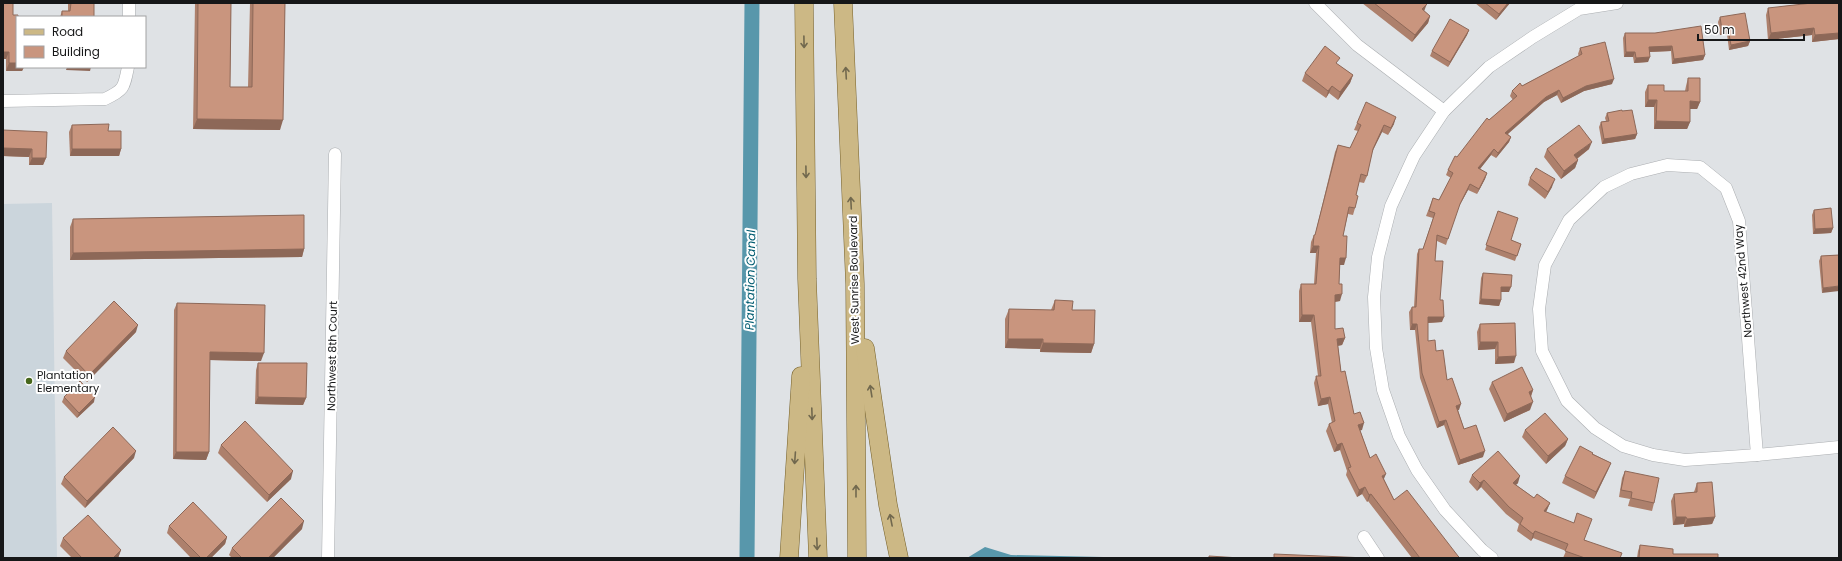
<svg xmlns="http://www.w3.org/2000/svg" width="1842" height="561" font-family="Poppins,sans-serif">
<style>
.built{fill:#cbd5dc}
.water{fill:#5897ab}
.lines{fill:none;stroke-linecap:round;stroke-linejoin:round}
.canal{stroke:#5897ab;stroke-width:15}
.minor-casing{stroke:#abaeb1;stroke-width:13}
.primary-casing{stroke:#76612a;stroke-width:19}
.minor{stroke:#fff;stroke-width:12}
.primary{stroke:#ccb885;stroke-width:18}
.wall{fill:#ad806c}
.shaded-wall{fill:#8d6858}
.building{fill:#c9957e;stroke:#8d6858}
.oneway{stroke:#71684e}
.poi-dot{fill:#47671c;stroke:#fff;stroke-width:1.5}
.labels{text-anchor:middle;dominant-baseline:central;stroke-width:4;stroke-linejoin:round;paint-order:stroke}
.street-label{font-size:11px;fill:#161718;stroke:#fff}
.poi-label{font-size:11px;fill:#161718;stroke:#fff;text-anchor:start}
.water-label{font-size:12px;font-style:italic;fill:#005c71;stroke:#fff}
</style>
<rect width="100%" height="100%" fill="#dfe2e5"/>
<polygon class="built" points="52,203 57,558 3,558 3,204"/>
<polygon class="water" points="985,547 1011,555 1147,558 967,558"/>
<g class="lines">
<polyline class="canal" points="747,558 752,3"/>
<defs>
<g id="minor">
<polyline points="1315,3 1357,45 1444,111"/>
<polyline points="129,17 129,3"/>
<path d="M 3,101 L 105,99 C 124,90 124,88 128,67"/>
<polygon points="1667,165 1700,167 1726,188 1739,221 1757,455 1685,460 1653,455 1623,446 1595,428 1567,401 1542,351 1539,309 1545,265 1569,220 1604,187 1631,174"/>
<polyline points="1757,455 1839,447"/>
<polyline points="1364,537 1378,558"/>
<polyline points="328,558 335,154"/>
<polyline points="1492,558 1482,550 1445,510 1417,470 1399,436 1383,390 1376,348 1374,297 1378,257 1391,206 1414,156 1444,111 1489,67 1533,37 1579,9 1617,3"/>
</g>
<g id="primary">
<polyline points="804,3 807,279 818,558"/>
<polyline points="843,3 855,284 857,558"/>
<polyline points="865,348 888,505 899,558"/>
<polyline points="789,558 801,376"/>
</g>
</defs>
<use href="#minor" class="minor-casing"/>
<use href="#primary" class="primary-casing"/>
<use href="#minor" class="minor"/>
<use href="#primary" class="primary"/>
</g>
<g class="wall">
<polygon points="3,3 13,15 17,67 24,67 22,71 6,71 6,59 3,59"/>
<polygon points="68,3 94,3 94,17 60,17 62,11 68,11"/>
<polygon points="195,3 231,3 230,87 248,87 250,3 285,3 280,130 193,129"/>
<polygon points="1362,3 1426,3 1424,11 1430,16 1428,23 1412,42"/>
<polygon points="1475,3 1510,3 1496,20"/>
<polygon points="1839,3 1839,39 1812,42 1812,35 1768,40 1766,15 1768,8"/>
<polygon points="1720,17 1750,41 1748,46 1729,50 1727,34 1720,35 1718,22"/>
<polygon points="1469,30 1467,35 1448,67 1430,56 1432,51"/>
<polygon points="1625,33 1705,55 1703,60 1672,64 1671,51 1650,52 1648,62 1634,63 1633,57 1624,57 1623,38"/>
<polygon points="1580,48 1612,84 1584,91 1561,103 1557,95 1544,102 1508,134 1511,137 1509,142 1496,158 1491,155 1480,169 1487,173 1485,179 1477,194 1468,190 1458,208 1446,245 1437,241 1435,261 1440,300 1442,322 1428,323 1428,341 1436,351 1447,380 1459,410 1458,410 1464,429 1483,457 1458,465 1444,425 1437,428 1420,378 1415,330 1410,330 1409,312 1412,307 1414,307 1417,254 1419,249 1423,249 1433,218 1426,216 1433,198 1439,200 1451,178 1446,175 1448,170 1457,157 1489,120 1513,100 1510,96 1512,91 1579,56 1578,54"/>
<polygon points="1337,64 1353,75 1350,83 1338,100 1329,93 1326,98 1302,81 1305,73"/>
<polygon points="1688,78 1700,102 1697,109 1690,109 1690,122 1687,129 1654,129 1654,107 1645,107 1645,92 1648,85 1664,91 1685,91 1686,86"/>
<polygon points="1622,111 1637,134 1635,139 1602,144 1599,127 1601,122 1606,121 1605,118 1607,113"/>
<polygon points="1357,123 1394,124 1388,135 1382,132 1372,152 1367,176 1364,183 1359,182 1356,195 1355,208 1353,215 1348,214 1343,236 1344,265 1340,265 1339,284 1340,301 1335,302 1335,329 1345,338 1342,345 1338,346 1341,372 1354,414 1362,430 1360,430 1370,458 1384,479 1394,500 1460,558 1412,558 1368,501 1367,502 1362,494 1357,497 1346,475 1347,471 1340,450 1334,452 1326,431 1329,424 1332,423 1328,404 1318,406 1314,383 1316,376 1318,376 1311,322 1299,322 1299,291 1301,284 1314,284 1316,253 1310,253 1311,242 1314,235 1315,235 1335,152 1338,145 1350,148 1358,131 1354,130"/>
<polygon points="72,125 108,131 121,149 119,156 70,156 69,132"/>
<polygon points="3,130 46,158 43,165 29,165 29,157 3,156"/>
<polygon points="1547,149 1589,149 1577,159 1578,160 1575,168 1561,179 1544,157"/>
<polygon points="1530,178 1552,187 1545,199 1528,185"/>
<polygon points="1814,210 1833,228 1831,233 1813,234 1812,215"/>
<polygon points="1498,211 1511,240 1521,244 1515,261 1485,250"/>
<polygon points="73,219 304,249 302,257 70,260 70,227"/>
<polygon points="1839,255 1822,293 1819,261 1821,256"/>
<polygon points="1483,273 1509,292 1501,292 1501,300 1499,306 1479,304 1481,278"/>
<polygon points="1055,300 1072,310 1094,344 1091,353 1040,352 1040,349 1005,348 1005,319 1009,309 1051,310"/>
<polygon points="177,303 261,361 210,360 209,452 206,460 173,459 174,310"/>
<polygon points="1515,323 1514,363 1495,364 1495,349 1478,350 1477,332 1480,324"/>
<polygon points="136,332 87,382 63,358 66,351"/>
<polygon points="258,363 306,398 303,405 255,404 256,370"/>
<polygon points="1492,382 1533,390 1531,397 1530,410 1504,422 1489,389"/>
<polygon points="64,397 94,402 77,418 62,402"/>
<polygon points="1525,430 1568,439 1565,446 1546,464 1522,437"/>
<polygon points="221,445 291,479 267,502 218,453"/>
<polygon points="1593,454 1611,463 1608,470 1594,499 1562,483 1565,476"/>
<polygon points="134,458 85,508 61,484 64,477"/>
<polygon points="1625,471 1654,503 1652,511 1628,506 1630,499 1619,497 1622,478"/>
<polygon points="1472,475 1518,483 1516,485 1534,498 1550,503 1546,512 1585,540 1620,558 1563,558 1566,551 1533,538 1531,541 1517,531 1519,524 1506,514 1481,487 1477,491 1469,482"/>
<polygon points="1697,483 1715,517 1712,524 1684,527 1684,524 1673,525 1671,501 1674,494 1694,492"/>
<polygon points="169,526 227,537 225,544 211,558 191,558 167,533"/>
<polygon points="302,529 273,558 232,558 229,555 232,548"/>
<polygon points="63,538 121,550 118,558 72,558 60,546"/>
<polygon points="1640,545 1673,554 1718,558 1637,558 1638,551"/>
</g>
<g class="shaded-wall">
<polygon points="1508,3 1510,3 1496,20 1499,14"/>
<polygon points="1427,4 1424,11 1422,9"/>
<polygon points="1430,16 1428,23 1412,42 1415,35"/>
<polygon points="1814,28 1812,35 1768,40 1771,33"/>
<polygon points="1728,29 1727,34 1720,35 1722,30"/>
<polygon points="1469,30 1467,35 1448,67 1450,62"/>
<polygon points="1839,33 1839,39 1812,42 1815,35"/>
<polygon points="1750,41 1748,46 1729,50 1731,45"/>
<polygon points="1672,46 1671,51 1647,52 1649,47"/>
<polygon points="3,52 9,52 6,59 3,59"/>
<polygon points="1626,52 1635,52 1633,57 1624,57"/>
<polygon points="1705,55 1703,60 1672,64 1674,59"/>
<polygon points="1650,57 1648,62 1634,63 1636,58"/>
<polygon points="9,63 17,63 17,67 24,67 22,71 6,71"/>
<polygon points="67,67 91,67 90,71 66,70"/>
<polygon points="1353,75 1350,83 1338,100 1340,92"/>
<polygon points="1614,79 1612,84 1584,91 1561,103 1563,98 1586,86"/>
<polygon points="1332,86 1329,93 1326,98 1328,91"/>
<polygon points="1559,90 1557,95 1544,102 1503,138 1505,133 1546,97"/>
<polygon points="1648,100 1657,100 1654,107 1645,107"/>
<polygon points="1690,101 1700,102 1697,109 1688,109"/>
<polygon points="1396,117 1394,124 1388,135 1391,128"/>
<polygon points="197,119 283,120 280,130 193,129"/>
<polygon points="1656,121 1690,122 1687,129 1654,129"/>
<polygon points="1384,125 1382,132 1370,156 1373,149"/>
<polygon points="1637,134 1635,139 1602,144 1604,139"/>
<polygon points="1511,137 1509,142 1496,158 1498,153"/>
<polygon points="1592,142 1589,149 1571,163 1574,155"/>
<polygon points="3,148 32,149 29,157 3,156"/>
<polygon points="72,149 121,149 119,156 70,156"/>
<polygon points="1494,149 1491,155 1476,174 1478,168"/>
<polygon points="32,158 46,158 43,165 29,165"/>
<polygon points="1578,160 1575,168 1561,179 1564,171"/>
<polygon points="1487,173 1485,179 1477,194 1479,189"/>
<polygon points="1555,179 1552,187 1545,199 1548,192"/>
<polygon points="1470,184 1468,190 1457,210"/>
<polygon points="1833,228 1831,233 1813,234 1815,229"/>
<polygon points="1313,246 1319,246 1316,253 1310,253"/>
<polygon points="304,249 302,257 70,260 73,253"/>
<polygon points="1340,258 1346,258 1344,265 1338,265"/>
<polygon points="1839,286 1839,291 1822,293 1823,288"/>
<polygon points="1501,287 1511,287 1509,292 1499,292"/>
<polygon points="1342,294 1340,301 1332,302 1335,295"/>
<polygon points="1481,299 1501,300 1499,306 1479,304"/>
<polygon points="1302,315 1314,315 1311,322 1299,322"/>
<polygon points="1428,317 1444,317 1442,322 1426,323"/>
<polygon points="1412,324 1417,324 1415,330 1410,330"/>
<polygon points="138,325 136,332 87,382 89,375"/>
<polygon points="1345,338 1342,345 1335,346 1337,339"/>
<polygon points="1008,339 1043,339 1040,349 1005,348"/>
<polygon points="1480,342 1498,342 1495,349 1478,350"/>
<polygon points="1043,343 1094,344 1091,353 1040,352"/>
<polygon points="210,352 264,353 261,361 208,360"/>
<polygon points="1516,356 1514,363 1495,364 1498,357"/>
<polygon points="1533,390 1530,398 1529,392"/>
<polygon points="95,397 94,402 77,418 79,413"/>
<polygon points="258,397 306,398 303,405 255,404"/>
<polygon points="1330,397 1328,404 1318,406 1321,399"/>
<polygon points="1533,402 1530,410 1504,422 1507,414"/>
<polygon points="1461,404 1459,410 1454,411 1456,406"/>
<polygon points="1446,420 1444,425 1437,428 1439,422"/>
<polygon points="1364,423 1362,430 1355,432 1358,425"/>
<polygon points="1568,439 1565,446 1546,464 1548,456"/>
<polygon points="1342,443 1340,450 1334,452 1337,445"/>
<polygon points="136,451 134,458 85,508 87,501"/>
<polygon points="1485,451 1483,457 1458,465 1460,460"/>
<polygon points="176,452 209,452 206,460 173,459"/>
<polygon points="1611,463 1608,470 1594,499 1596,492"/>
<polygon points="293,471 291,479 267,502 269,495"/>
<polygon points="1386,474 1383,481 1382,476"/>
<polygon points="1520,476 1518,483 1510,490 1513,483"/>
<polygon points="1484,480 1481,487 1477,491 1480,483"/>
<polygon points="1365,487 1362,494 1357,497 1359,490"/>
<polygon points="1371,494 1368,501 1367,502 1369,495"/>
<polygon points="1550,503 1547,510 1542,518 1544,511"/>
<polygon points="1676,517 1686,517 1684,524 1673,525"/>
<polygon points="1715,517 1712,524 1684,527 1687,519"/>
<polygon points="304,521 302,529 273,558 268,558"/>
<polygon points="1535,531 1533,538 1531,541 1533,534"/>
<polygon points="227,537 225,544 211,558 206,558"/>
<polygon points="121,550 118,558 113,558"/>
</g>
<g class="building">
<polygon points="3,3 13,3 13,15 18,15 18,17 17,17 17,63 9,63 9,52 3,52"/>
<polygon points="71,3 94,3 94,17 62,17 62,11 70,11"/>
<polygon points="198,3 231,3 230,87 252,87 253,3 285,3 283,120 197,119"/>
<polygon points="1374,3 1426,3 1427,4 1422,9 1430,16 1415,35"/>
<polygon points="1485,3 1508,3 1499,14"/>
<polygon points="1812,3 1839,3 1839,33 1815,35 1814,28 1771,33 1768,8"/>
<polygon points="1745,13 1750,41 1731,45 1728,29 1722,30 1720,17"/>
<polygon points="1450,19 1469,30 1450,62 1432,51"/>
<polygon points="1701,26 1705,55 1674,59 1672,46 1649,47 1650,57 1636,58 1635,52 1626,52 1625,33 1655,33"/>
<polygon points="1605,42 1614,79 1586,86 1563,98 1559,90 1546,97 1505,133 1511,137 1498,153 1494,149 1478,168 1487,173 1479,189 1470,184 1460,204 1448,239 1437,235 1435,261 1443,261 1440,300 1443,300 1444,317 1428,317 1428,341 1435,340 1436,351 1443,350 1447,380 1452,378 1461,404 1456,406 1464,429 1476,425 1485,451 1460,460 1446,420 1439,422 1422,373 1417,324 1412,324 1412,307 1416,307 1419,249 1423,249 1435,213 1429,211 1433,198 1439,200 1453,173 1448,170 1455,156 1457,157 1487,118 1489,120 1517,96 1512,91 1520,83 1522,86 1582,54 1580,48"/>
<polygon points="1325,46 1340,58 1336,63 1353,75 1340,92 1332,86 1328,91 1305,73"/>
<polygon points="1688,78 1700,78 1700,102 1690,101 1690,122 1656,121 1657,100 1648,100 1648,85 1664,85 1664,91 1688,91"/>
<polygon points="1366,102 1396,117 1391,128 1384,125 1373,149 1367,176 1361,174 1356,195 1358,196 1355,208 1349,207 1343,236 1347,236 1346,258 1340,258 1339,284 1342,284 1342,294 1335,295 1335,329 1343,328 1345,338 1337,339 1341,372 1345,371 1354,414 1360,412 1364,423 1358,425 1370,458 1376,454 1386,474 1382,476 1394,500 1407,490 1458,556 1460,558 1420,558 1371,494 1369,495 1365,487 1359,490 1348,468 1351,467 1342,443 1337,445 1329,424 1335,421 1330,397 1321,399 1316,376 1321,376 1314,315 1302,315 1301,284 1316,284 1319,246 1313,246 1314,235 1315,235 1338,145 1350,148 1361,125 1357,123"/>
<polygon points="1622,110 1622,111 1632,110 1637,134 1604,139 1601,122 1609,121 1607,113"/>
<polygon points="109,124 108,131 121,131 121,149 72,149 72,125"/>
<polygon points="1579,125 1592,142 1574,155 1578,160 1564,171 1547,149"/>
<polygon points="3,130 47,132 46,158 32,158 32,149 3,148"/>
<polygon points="1536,168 1555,179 1548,192 1530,178"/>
<polygon points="1831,208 1833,228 1815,229 1814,210"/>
<polygon points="1498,211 1518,218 1511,240 1521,244 1517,256 1486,245"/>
<polygon points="304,215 304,249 73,253 73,219"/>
<polygon points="1839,255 1839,286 1823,288 1821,256"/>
<polygon points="1483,273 1512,275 1511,287 1501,287 1501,300 1481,299"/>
<polygon points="1055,300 1073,301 1072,310 1095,310 1094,344 1043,343 1043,339 1008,339 1009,309 1054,310"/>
<polygon points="114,301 138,325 89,375 66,351"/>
<polygon points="177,303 265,305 264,353 210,352 209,452 176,452"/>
<polygon points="1515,323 1516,356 1498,357 1498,342 1480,342 1480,324"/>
<polygon points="258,363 307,363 306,398 258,397"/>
<polygon points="1522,367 1533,390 1529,392 1533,402 1507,414 1492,382"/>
<polygon points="80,381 95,397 79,413 64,397"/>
<polygon points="1545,413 1568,439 1548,456 1525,430"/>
<polygon points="245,421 293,471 269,495 221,445"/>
<polygon points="113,427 136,451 87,501 64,477"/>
<polygon points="1580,446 1593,453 1592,454 1611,463 1596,492 1565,476"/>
<polygon points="1498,451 1520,476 1513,483 1534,498 1537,494 1550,503 1544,511 1574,523 1577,513 1592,519 1584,540 1622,553 1620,558 1585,558 1565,551 1568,544 1535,531 1533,534 1520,524 1523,518 1509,507 1484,480 1480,483 1472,475"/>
<polygon points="1625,471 1659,478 1654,503 1631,498 1632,492 1621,490"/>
<polygon points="1712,482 1715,517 1687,519 1686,517 1676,517 1674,494 1697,492 1697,483"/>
<polygon points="281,498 304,521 268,558 242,558 232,548"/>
<polygon points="193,502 227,537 206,558 201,558 169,526"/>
<polygon points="88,515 121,550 113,558 82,558 63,538"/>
<polygon points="1640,545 1673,549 1673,554 1718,554 1718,558 1639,558"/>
<polygon points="1274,554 1367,558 1274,558"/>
<polygon points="1209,556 1240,558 1209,558"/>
</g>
<defs><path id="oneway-shaft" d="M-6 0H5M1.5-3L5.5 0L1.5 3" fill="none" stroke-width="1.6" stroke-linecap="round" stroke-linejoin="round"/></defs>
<g class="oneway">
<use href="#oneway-shaft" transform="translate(804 42) rotate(89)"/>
<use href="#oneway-shaft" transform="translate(846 73) rotate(-93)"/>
<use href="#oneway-shaft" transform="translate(806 172) rotate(89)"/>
<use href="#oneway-shaft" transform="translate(851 203) rotate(-93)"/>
<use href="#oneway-shaft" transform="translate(871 391) rotate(-99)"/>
<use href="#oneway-shaft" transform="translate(812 414) rotate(88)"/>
<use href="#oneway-shaft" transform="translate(795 458) rotate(94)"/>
<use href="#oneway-shaft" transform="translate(856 491) rotate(-90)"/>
<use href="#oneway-shaft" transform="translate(891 520) rotate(-101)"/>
<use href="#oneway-shaft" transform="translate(817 544) rotate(88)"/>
</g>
<circle class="poi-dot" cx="29" cy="381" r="4"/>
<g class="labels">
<g class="street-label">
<text transform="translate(854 280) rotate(-91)">West Sunrise Boulevard</text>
<text transform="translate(1743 281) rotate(-95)">Northwest 42nd Way</text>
<text transform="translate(332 356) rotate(-89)">Northwest 8th Court</text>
</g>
<g class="poi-label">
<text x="37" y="375">Plantation<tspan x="37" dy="13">Elementary</tspan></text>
</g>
<g class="water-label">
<text transform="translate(750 280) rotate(-89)">Plantation Canal</text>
</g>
</g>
<rect width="1842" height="561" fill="none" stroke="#161718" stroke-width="8"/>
<rect x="16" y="16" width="130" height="52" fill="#ffffff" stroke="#a2a2a3"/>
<rect x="24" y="29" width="20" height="6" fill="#ccb885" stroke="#a2a2a3"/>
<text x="52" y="36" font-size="12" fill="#161718">Road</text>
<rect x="24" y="46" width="20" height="12" fill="#c9957e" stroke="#a2a2a3"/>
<text x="52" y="56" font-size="12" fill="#161718">Building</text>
<path d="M1698 34v6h106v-6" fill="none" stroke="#161718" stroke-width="2"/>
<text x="1704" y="34" font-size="12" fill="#161718" stroke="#ffffff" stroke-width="3" paint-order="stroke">50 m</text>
</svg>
